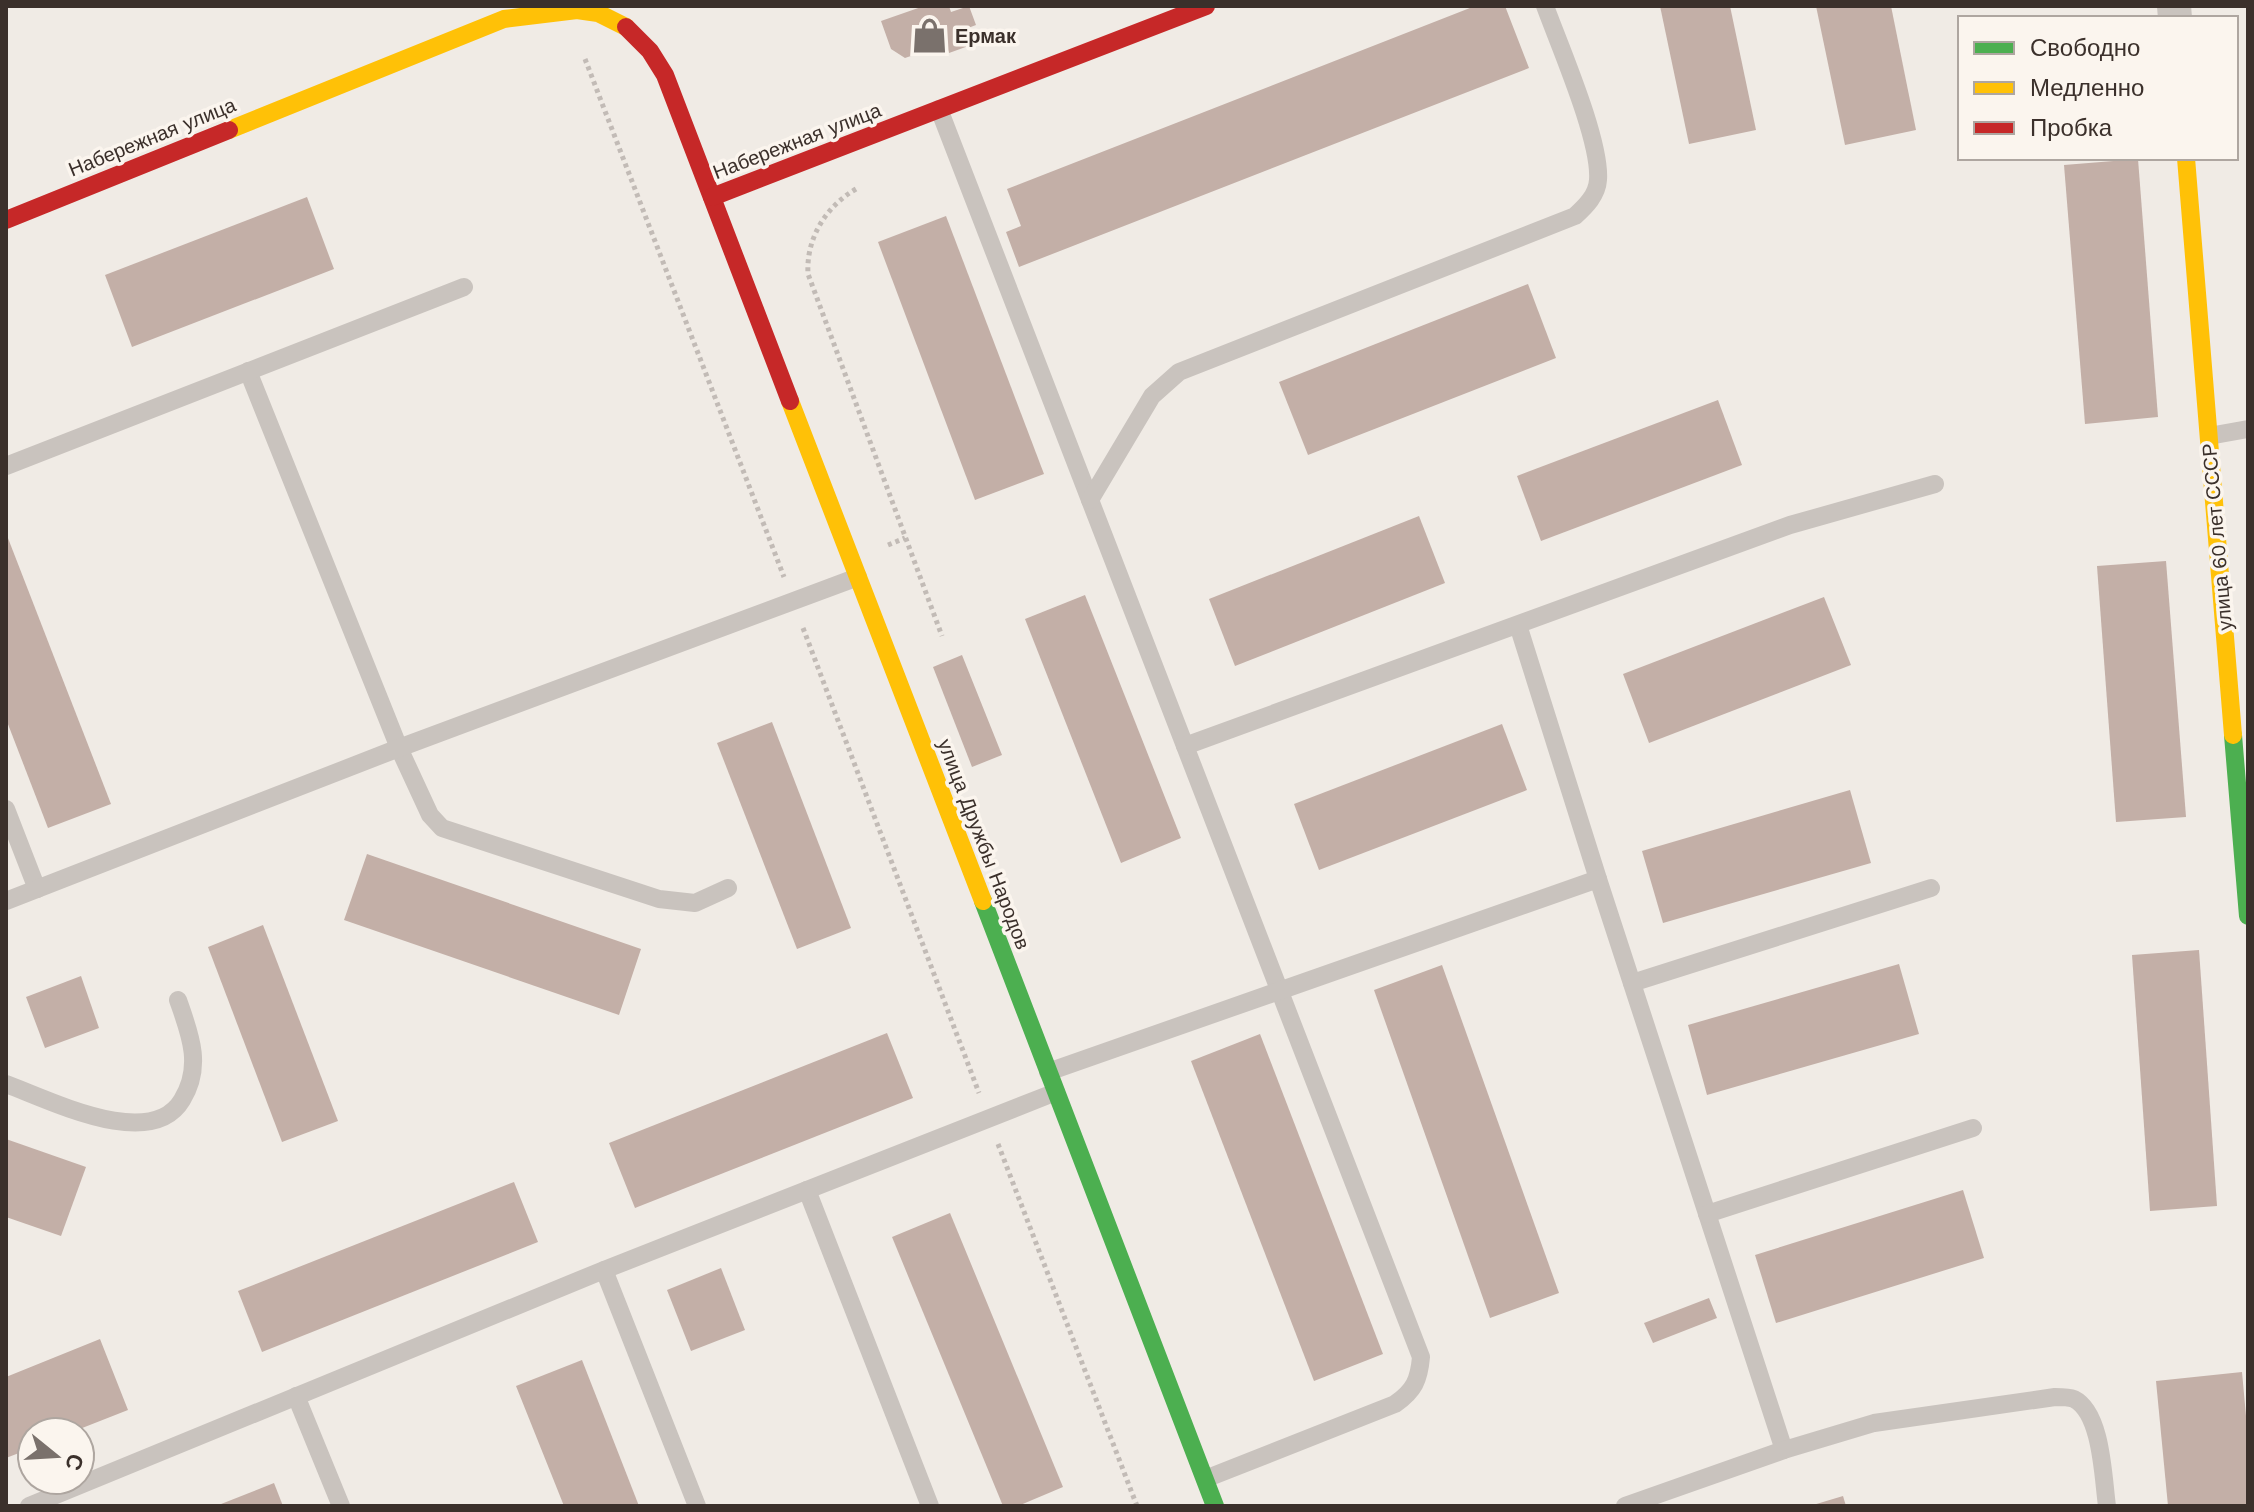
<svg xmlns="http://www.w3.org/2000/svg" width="2254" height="1512" font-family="'Work Sans',sans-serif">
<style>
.building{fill:#c3afa7}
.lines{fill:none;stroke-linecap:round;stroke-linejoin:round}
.path{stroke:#c2bbb6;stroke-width:5;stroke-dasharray:4 4;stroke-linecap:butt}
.lane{stroke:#c9c3be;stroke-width:18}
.street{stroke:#c9c3be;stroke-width:34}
.fast{stroke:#4caf50;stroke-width:18}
.slow{stroke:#ffc107;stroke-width:18}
.jam{stroke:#c62828;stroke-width:18}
.labels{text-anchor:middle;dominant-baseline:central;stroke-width:7;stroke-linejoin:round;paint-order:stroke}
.poi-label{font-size:20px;font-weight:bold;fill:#3b302b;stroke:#fbf5ee;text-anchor:start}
.street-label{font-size:20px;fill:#3b302b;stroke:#fbf5ee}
</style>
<rect width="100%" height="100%" fill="#f0ebe5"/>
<g class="building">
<polygon points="924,6 949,6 951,12 969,6 976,25 968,28 974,44 949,53 946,44 905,58 891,49 881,21"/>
<polygon points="1475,6 1505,6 1529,68 1019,267 1006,232 1021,226 1007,189"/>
<polygon points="1660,6 1730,6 1756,130 1689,144"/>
<polygon points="1816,6 1891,6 1916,130 1845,145"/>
<polygon points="2138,159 2158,417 2085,424 2064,165"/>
<polygon points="307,197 334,269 132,347 105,275"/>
<polygon points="946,216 1044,474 975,500 878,242"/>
<polygon points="1528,284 1556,358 1308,455 1279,382"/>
<polygon points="1718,400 1742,465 1541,541 1517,476"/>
<polygon points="1419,516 1445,583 1235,666 1209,599"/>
<polygon points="6,533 111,804 48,828 6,719"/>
<polygon points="2166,561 2186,817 2116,822 2097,566"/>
<polygon points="1085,595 1181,838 1121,863 1025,619"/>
<polygon points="1824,597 1851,665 1649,743 1623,674"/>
<polygon points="962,655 1002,755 972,767 933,667"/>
<polygon points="772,722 851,928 797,949 717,743"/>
<polygon points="1502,724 1527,790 1319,870 1294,804"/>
<polygon points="1850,790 1871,863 1663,923 1642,851"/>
<polygon points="367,854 641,949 619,1015 344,920"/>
<polygon points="263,925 338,1121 282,1142 208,947"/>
<polygon points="2199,950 2217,1206 2150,1211 2132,955"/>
<polygon points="1899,964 1919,1034 1707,1095 1688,1025"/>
<polygon points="1442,965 1559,1293 1490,1318 1374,990"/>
<polygon points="81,976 99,1028 45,1048 26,997"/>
<polygon points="887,1033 913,1098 635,1208 609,1143"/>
<polygon points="1260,1034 1383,1354 1314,1381 1191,1061"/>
<polygon points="6,1139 86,1167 61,1236 6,1217"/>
<polygon points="514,1182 538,1242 262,1352 238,1291"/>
<polygon points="1963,1190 1984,1258 1776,1323 1755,1255"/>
<polygon points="950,1213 1063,1487 1018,1506 1003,1506 892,1237"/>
<polygon points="721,1268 745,1330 691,1351 667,1290"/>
<polygon points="1709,1298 1717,1318 1653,1343 1644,1323"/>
<polygon points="100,1339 128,1410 72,1432 32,1432 32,1448 6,1458 6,1377"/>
<polygon points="582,1360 639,1506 564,1506 516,1386"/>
<polygon points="2242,1372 2248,1438 2248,1506 2168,1506 2156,1381"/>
<polygon points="274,1483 283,1506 216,1506"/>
<polygon points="1843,1496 1846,1506 1813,1506 1813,1505"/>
</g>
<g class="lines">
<g class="path">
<polyline points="585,59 784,577"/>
<path d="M 856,189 C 825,207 806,239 808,274 L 942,636"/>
<polyline points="888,545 905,538"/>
<polyline points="803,628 979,1093"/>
<polyline points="998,1144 1137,1506"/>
</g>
<g class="lane">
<path d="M 939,109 L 1421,1357 C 1419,1380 1414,1391 1395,1404 L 1205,1479"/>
<polyline points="248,371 399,748 430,815 442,828 659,899 695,903 728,888"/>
<polyline points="2209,436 2248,429"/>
<polyline points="6,466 464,287"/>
<path d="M 1090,500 L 1152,396 L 1179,372 L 1575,216 C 1586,206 1597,195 1598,180 C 1601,141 1560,47 1545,6"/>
<polyline points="1518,625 1598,879"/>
<polyline points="1185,746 1790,525 1935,484"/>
<polyline points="6,809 37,889"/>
<polyline points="6,901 399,748 858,577"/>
<polyline points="1632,983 1931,888"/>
<polyline points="1048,1072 1598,879 1784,1450"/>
<path d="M 6,1084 C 50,1100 151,1152 182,1100 C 203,1066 190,1034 178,1000"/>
<polyline points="807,1190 930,1506"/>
<polyline points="1707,1214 1973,1128"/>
<polyline points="604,1270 697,1506"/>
<polyline points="296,1396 341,1506"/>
<polyline points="29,1506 604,1270 1056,1092"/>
<path d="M 1625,1506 L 1784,1450 L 1874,1423 L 2055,1397 C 2060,1397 2069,1397 2074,1399 C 2102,1413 2103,1478 2107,1506"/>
</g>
<polyline class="street" points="2174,6 2175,18"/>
<g class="fast">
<polyline points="2233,735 2248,916"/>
<polyline points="983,901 1215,1506"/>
</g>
<g class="slow">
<polyline points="229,130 504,19 577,10 598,13 626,27"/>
<polyline points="2186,158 2233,735"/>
<polyline points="790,401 983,901"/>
</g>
<g class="jam">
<polyline points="626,27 650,51 665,75 790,401"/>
<polyline points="712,197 1206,6"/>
<polyline points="6,220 229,130"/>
</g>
</g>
<defs>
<symbol id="shop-bare" viewBox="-9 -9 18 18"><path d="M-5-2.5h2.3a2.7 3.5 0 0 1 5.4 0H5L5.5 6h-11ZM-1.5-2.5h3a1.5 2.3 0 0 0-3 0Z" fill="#7a716c" stroke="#fbf5ee" stroke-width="2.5" paint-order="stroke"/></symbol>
</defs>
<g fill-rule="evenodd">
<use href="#shop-bare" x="904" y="10" width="51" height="51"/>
</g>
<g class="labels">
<g class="poi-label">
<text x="955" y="36">Ермак</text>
</g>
<g class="street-label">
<text transform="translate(152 137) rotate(-22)">Набережная улица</text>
<text transform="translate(797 141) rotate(-21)">Набережная улица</text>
<text transform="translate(2217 537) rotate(-95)">улица 60 лет СССР</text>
<text transform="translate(984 844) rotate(69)">улица Дружбы Народов</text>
</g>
</g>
<rect width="2254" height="1512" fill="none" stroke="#3b302b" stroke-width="16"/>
<rect x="1958" y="16" width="280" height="144" fill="#fbf5ee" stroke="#aea6a0" stroke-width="2"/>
<rect x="1974" y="42" width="40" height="12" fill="#4caf50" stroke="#aea6a0" stroke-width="2"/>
<text x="2030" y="56" font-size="24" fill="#3b302b">Свободно</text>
<rect x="1974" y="82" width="40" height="12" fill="#ffc107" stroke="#aea6a0" stroke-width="2"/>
<text x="2030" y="96" font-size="24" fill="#3b302b">Медленно</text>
<rect x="1974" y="122" width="40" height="12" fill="#c62828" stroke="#aea6a0" stroke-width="2"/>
<text x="2030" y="136" font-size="24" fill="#3b302b">Пробка</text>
<g transform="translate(56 1456) rotate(108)"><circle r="38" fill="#fbf5ee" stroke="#aea6a0" stroke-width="2"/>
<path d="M0-6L14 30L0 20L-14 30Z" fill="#7a716c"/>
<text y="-12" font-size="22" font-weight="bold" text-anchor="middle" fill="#3b302b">С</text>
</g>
</svg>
